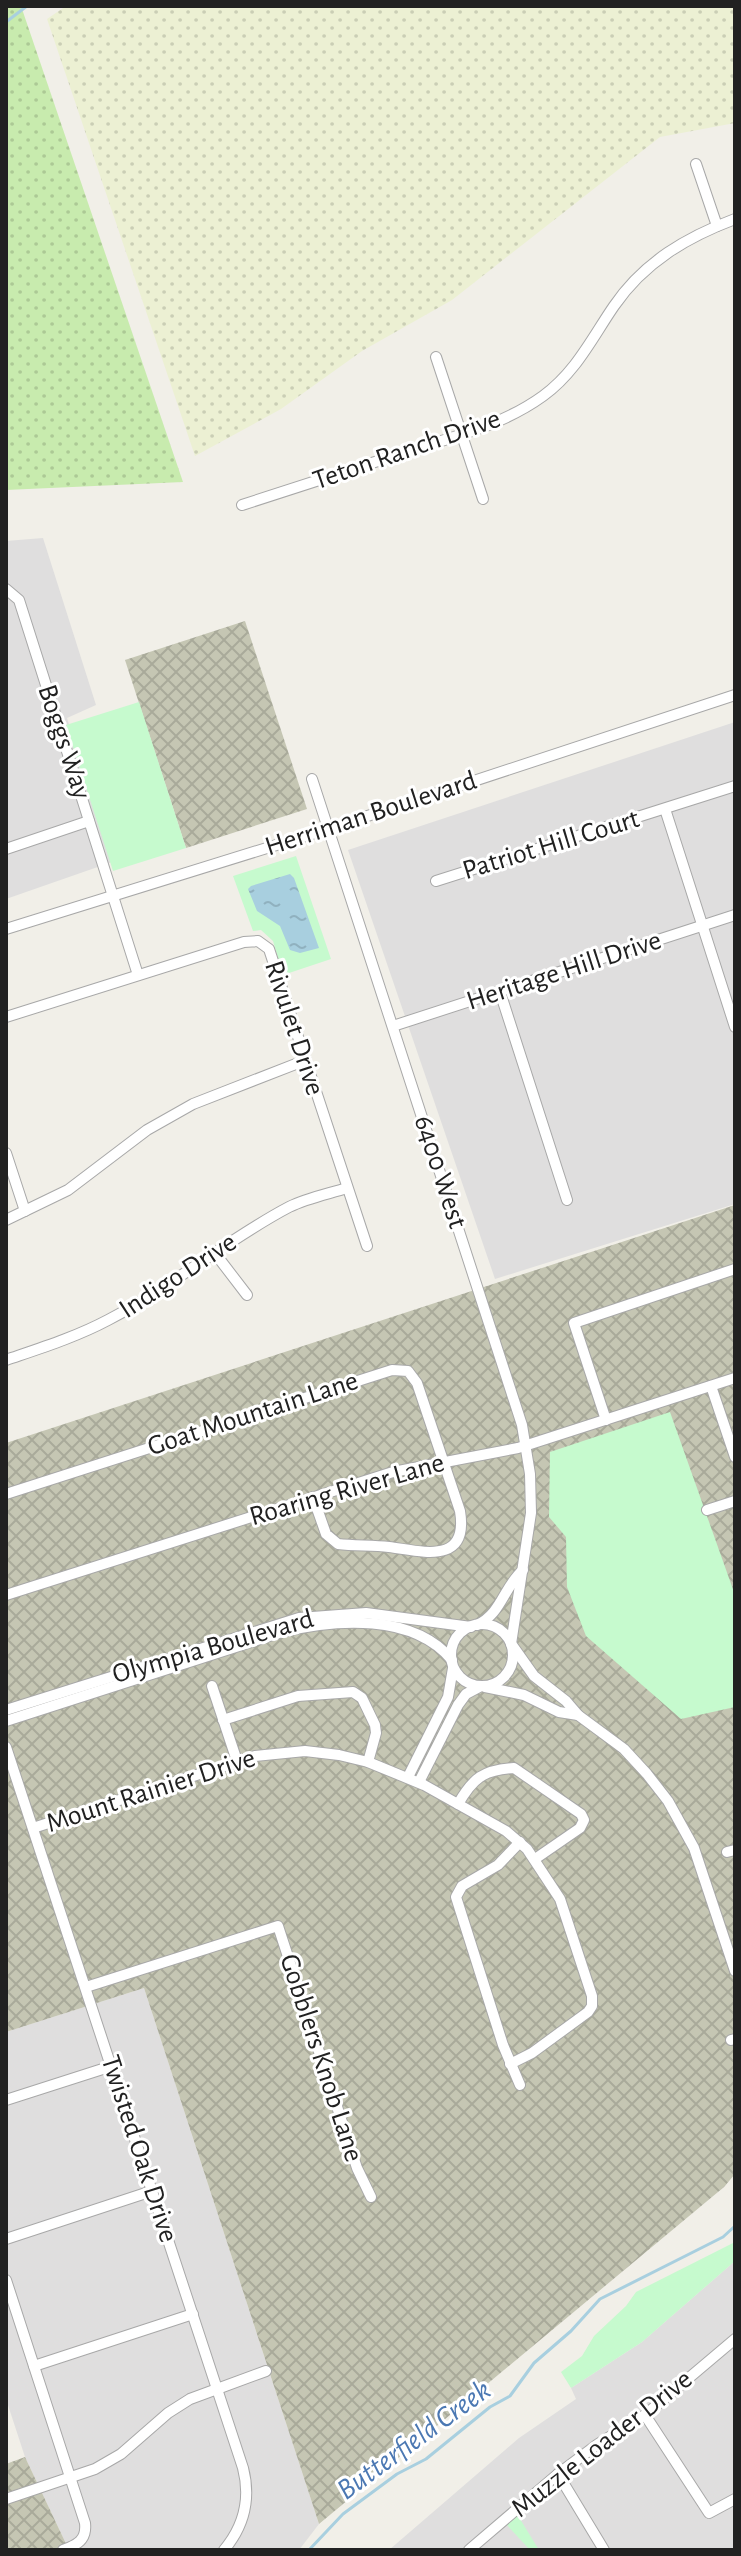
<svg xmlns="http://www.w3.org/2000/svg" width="741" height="2556" font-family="'Alegreya Sans',sans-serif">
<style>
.residential{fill:#dfdede}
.construction{fill:url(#construction-cross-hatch)}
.farmland{fill:url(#farmland-dots)}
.grass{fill:url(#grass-dots)}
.park{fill:#c6face}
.water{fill:url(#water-ripples)}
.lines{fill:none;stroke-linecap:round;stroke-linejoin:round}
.stream{stroke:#a8cfdf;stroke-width:3}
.minor-casing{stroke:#a8a8a8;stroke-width:12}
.minor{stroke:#fff;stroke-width:10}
.labels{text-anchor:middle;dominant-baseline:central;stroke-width:6;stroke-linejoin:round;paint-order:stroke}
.street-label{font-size:28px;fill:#212121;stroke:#fff}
.water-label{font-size:30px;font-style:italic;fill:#4b78b3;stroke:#fff}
</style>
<defs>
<pattern id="construction-cross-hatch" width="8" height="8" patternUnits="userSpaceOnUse" patternTransform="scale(2)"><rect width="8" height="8" fill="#c5c6b3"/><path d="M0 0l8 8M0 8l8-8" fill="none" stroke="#a9aa9a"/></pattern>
<pattern id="farmland-dots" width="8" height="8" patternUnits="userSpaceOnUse" patternTransform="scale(2)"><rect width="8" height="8" fill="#ecf0d3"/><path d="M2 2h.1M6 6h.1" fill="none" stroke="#caceb5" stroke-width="1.8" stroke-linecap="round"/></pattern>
<pattern id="grass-dots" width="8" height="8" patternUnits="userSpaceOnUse" patternTransform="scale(2)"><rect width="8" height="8" fill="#c8ebae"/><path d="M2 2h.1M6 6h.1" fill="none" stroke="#acc995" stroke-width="1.8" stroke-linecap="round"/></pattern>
<pattern id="water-ripples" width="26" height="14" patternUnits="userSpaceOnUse" patternTransform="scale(2)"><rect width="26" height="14" fill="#a8cfdf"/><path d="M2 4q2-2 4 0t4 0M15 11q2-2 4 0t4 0" fill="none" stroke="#90b1bf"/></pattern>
</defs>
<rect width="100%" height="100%" fill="#f1efe8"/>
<g class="residential">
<polygon points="43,538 96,705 67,718 112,862 6,899 6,541"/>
<polygon points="735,722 735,1204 495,1279 348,850"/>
<polygon points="144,1988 319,2524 299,2550 69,2550 25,2457 6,2399 6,2032"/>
<polygon points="735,2261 735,2550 389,2550 519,2438 576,2399 571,2388 642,2342"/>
</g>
<g class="construction">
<polygon points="245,621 307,809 186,848 125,660"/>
<polygon points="735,1205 735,2174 724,2187 319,2524 144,1988 6,2032 6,1443"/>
<polygon points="25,2457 69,2550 6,2550 6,2464"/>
</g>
<polygon class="farmland" points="66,6 735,6 735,123 660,137 452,300 362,351 281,409 195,456 47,19"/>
<polygon class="grass" points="6,6 21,6 183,482 6,490"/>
<g class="park">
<polygon points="139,702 186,848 113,871 66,725"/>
<polygon points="296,856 331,959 283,975 273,941 261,930 253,931 233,876"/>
<polygon points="670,1412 735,1595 735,1707 681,1719 586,1636 567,1587 566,1537 549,1517 550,1452"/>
<polygon points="735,2242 735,2261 642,2342 571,2388 561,2372 582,2356 594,2336 626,2306 636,2292"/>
<polygon points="517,2514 539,2550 530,2550 506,2524"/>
</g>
<polygon class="water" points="290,874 294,878 319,948 300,953 290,950 280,926 257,911 248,889 251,886"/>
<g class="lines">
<g class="stream">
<polyline points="6,22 27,6"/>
<polyline points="309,2550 343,2514 397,2474 426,2459 490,2407 510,2396 534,2363 571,2331 600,2299 723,2237 735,2226"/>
</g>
<defs>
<g id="minor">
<polyline points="696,164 717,226"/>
<polyline points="436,357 483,499"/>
<path d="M 242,505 C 298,487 354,469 409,451 C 456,436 503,425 543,396 C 576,372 592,338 614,306 C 644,262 687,237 735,219"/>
<polyline points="6,589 19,600 138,975"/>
<polyline points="312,779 522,1425 530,1474 531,1513 511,1644"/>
<polyline points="665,809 735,1027"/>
<polyline points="6,849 89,821"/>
<polyline points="436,881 735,786"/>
<polyline points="6,929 328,829 735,695"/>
<polyline points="500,992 567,1200"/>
<polyline points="6,1017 244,942 258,941 269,949 367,1246"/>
<polyline points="393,1026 735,915"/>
<polyline points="6,1153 25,1211"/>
<polyline points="6,1220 68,1190 147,1130 193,1104 306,1060"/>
<polyline points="214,1252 247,1295"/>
<path d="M 6,1360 C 41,1348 76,1337 108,1320 C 172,1287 226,1240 289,1207 C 307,1198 328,1194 347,1188"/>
<polyline points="711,1386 735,1457"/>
<polyline points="606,1420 574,1323 735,1269"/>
<path d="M 6,1494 L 392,1370 L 408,1371 L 417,1383 L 460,1511 C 469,1566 421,1551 389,1547 C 372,1545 355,1546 338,1544 L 326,1534 L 313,1497"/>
<polyline points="707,1510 735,1501"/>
<polyline points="6,1595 393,1472 518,1448 735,1378"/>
<circle cx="482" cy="1655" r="31"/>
<path d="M 477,1625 C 502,1613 503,1588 523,1570"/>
<polyline points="512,1645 534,1676 566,1701 578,1715 624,1749 647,1774 668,1801 694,1848 735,1971"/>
<polyline points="212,1686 237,1761"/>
<polyline points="485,1687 524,1695 559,1712 578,1715"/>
<polyline points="6,1710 299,1618 366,1613 471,1627"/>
<polyline points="223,1720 298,1696 353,1692 362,1698 375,1725 376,1733 368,1762"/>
<path d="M 6,1721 L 282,1632 C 336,1619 413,1613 452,1660"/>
<path d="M 6,1747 L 243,2468 C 251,2499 244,2526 224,2550"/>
<polyline points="408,1777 448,1697 453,1668"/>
<polyline points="419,1782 458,1705 466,1694 481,1686"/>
<path d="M 458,1804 C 473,1778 483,1770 514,1768 L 581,1814 L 584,1820 L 580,1828 L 535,1859"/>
<polyline points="33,1828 255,1756 305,1751 339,1755 368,1762 424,1785 506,1831 527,1849 560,1899 592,1996 592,2006 588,2012 532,2053 510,2064"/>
<polyline points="520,1842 498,1865 462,1886 456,1897 503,2045 520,2085"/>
<polyline points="727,1852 735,1850"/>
<polyline points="86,1987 278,1926 357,2168 371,2197"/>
<polyline points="731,2040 735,2039"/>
<polyline points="6,2100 112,2066"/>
<polyline points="6,2239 152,2191"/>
<path d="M 6,2280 L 85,2523 C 87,2540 77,2545 63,2550"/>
<polyline points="34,2366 193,2314"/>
<polyline points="645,2415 709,2513 735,2499"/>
<polyline points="558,2474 604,2550"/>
<polyline points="6,2499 95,2469 121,2454 168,2413 190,2399 266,2371"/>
<polyline points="469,2550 558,2474 598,2444 645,2415 735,2339"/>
</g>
</defs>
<use href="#minor" class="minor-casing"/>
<use href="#minor" class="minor"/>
</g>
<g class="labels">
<g class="street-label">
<text transform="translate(407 450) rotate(-19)">Teton Ranch Drive</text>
<text transform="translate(64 742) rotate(72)">Boggs Way</text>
<text transform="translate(371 814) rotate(-18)">Herriman Boulevard</text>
<text transform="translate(551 845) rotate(-17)">Patriot Hill Court</text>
<text transform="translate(564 971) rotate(-18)">Heritage Hill Drive</text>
<text transform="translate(294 1028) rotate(72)">Rivulet Drive</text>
<text transform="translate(440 1172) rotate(72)">6400 West</text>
<text transform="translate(178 1276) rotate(-33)">Indigo Drive</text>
<text transform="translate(253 1414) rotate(-18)">Goat Mountain Lane</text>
<text transform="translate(347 1490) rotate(-16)">Roaring River Lane</text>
<text transform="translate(213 1647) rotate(-16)">Olympia Boulevard</text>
<text transform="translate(151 1791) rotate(-18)">Mount Rainier Drive</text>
<text transform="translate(321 2058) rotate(72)">Gobblers Knob Lane</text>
<text transform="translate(139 2149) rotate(72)">Twisted Oak Drive</text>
<text transform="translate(602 2444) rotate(-38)">Muzzle Loader Drive</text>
</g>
<g class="water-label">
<text transform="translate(414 2440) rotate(-36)">Butterfield Creek</text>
</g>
</g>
<rect width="741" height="2556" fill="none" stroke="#212121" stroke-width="16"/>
</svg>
